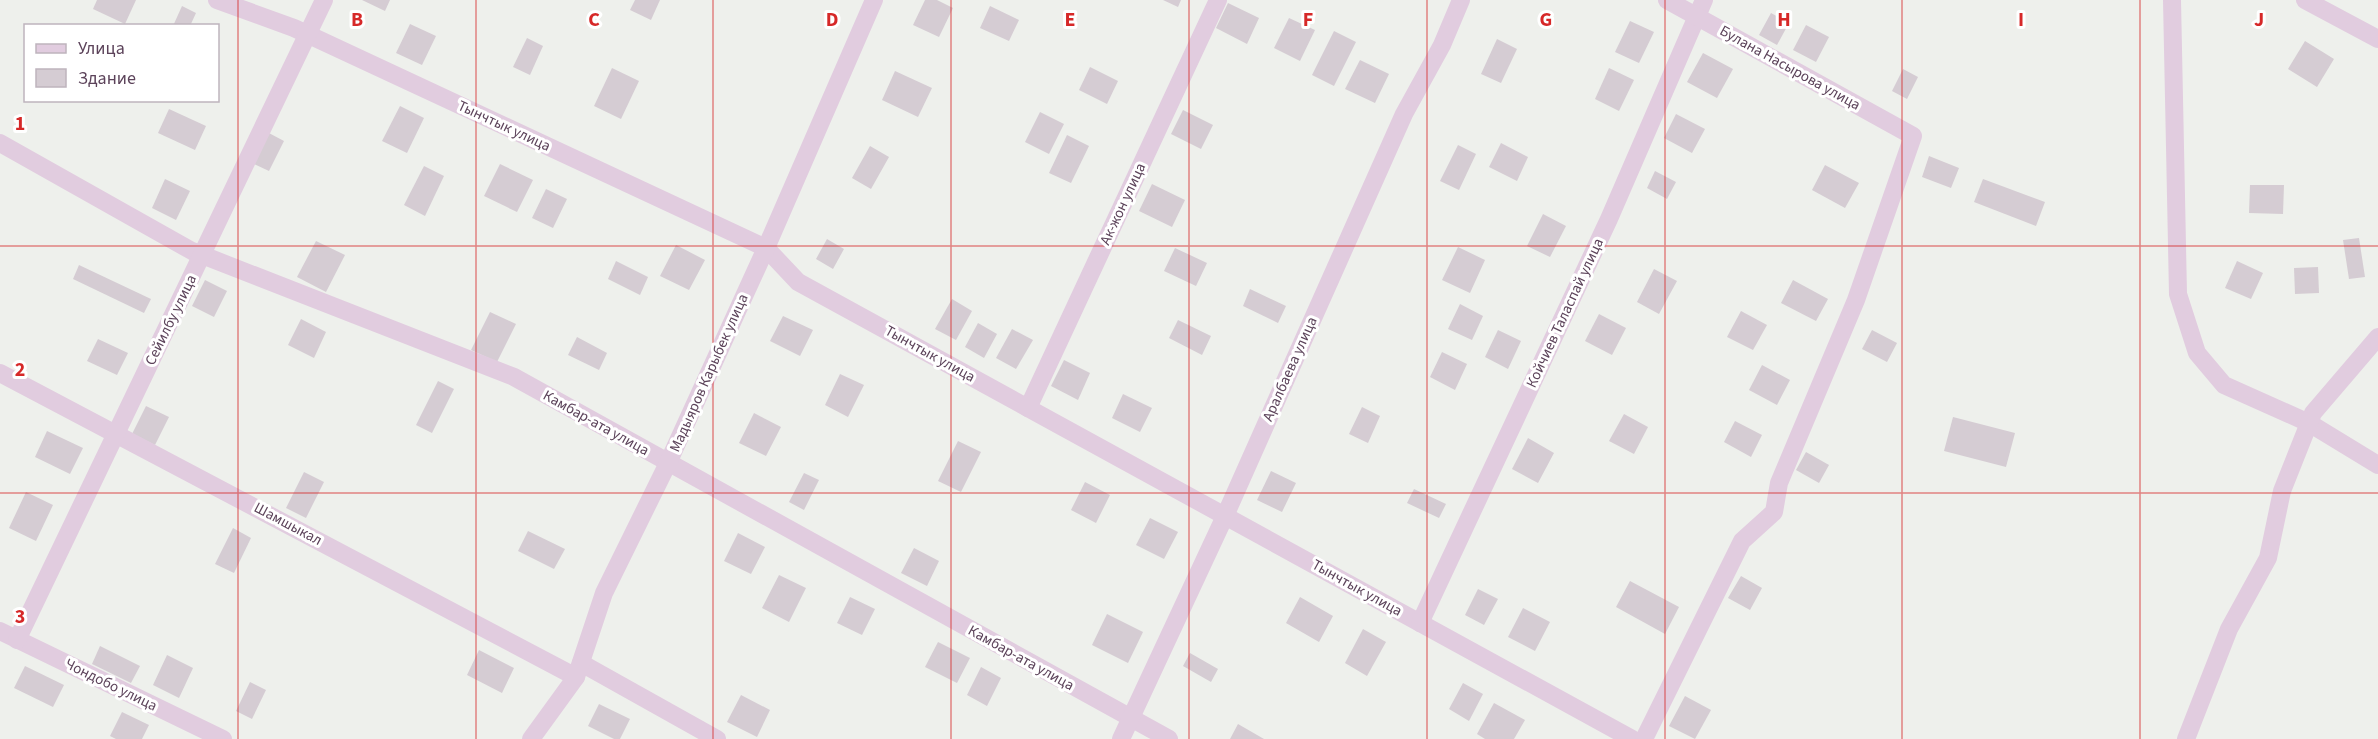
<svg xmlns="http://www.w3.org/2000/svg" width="2378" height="739" font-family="'Source Sans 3',sans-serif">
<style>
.building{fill:#d5ccd3}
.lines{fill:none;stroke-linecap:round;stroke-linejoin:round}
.minor{stroke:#e1ccdf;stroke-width:18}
.grid{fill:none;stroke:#d62828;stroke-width:1.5;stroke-opacity:0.55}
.labels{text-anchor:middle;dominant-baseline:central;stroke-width:6;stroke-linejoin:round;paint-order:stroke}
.street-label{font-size:15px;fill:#5c435a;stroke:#fff}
.grid-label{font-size:20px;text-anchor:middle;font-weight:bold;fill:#d62828;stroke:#fff;stroke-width:6;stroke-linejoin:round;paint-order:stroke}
</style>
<rect width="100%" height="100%" fill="#eef0ec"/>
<g class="building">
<polygon points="97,0 136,0 125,24 93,9"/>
<polygon points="362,0 390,0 385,11"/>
<polygon points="635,0 660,0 651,20 630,10"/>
<polygon points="925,0 937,0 953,8 939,37 913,25"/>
<polygon points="1163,0 1181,0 1178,7"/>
<polygon points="1228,3 1259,18 1247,44 1216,28"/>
<polygon points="182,6 196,13 190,26 173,26"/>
<polygon points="990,6 1019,20 1009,41 980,28"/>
<polygon points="1771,13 1789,23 1777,45 1759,35"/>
<polygon points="1289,18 1315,30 1300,61 1274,48"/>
<polygon points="1630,21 1654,32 1639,63 1615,52"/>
<polygon points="410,24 436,36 422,65 396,53"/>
<polygon points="1806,25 1829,37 1816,62 1793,50"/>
<polygon points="1334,31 1356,42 1334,86 1312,75"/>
<polygon points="527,38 543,46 530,75 513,67"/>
<polygon points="1497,39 1517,49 1501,83 1481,74"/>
<polygon points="2305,41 2334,59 2317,87 2288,69"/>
<polygon points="1703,53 1733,69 1717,98 1687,82"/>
<polygon points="1360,60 1389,74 1375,103 1345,89"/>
<polygon points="1090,67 1118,81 1107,104 1079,90"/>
<polygon points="612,68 639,81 621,119 594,106"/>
<polygon points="1609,68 1634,80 1619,111 1595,99"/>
<polygon points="1903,69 1918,77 1907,99 1892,91"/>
<polygon points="895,71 932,88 918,117 882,100"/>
<polygon points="400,106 424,118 407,153 382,141"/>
<polygon points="169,109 206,126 195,150 158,133"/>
<polygon points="1183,110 1213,125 1201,149 1171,134"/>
<polygon points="1040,112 1064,124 1049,154 1025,142"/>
<polygon points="1676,114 1705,129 1692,153 1664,138"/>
<polygon points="267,132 284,141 269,171 252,163"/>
<polygon points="1067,135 1089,146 1071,183 1049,173"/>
<polygon points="1501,143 1528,157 1517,181 1489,167"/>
<polygon points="1458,145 1476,154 1459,190 1440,181"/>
<polygon points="870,146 889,157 871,189 852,178"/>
<polygon points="1929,156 1959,168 1951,188 1922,177"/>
<polygon points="500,164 533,180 517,212 484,196"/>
<polygon points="1825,165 1859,183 1845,208 1812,190"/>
<polygon points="424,166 444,176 425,216 404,205"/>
<polygon points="1655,171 1676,182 1667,199 1647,188"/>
<polygon points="165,179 190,191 176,220 152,208"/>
<polygon points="1983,179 2045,202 2036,226 1974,202"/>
<polygon points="1152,184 1185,200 1172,227 1139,211"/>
<polygon points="2250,185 2284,185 2283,214 2249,213"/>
<polygon points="546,189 567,199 553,228 532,218"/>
<polygon points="1543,214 1566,226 1550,257 1527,246"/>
<polygon points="2359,238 2365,277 2349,279 2343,240"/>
<polygon points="827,239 844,249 833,269 816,259"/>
<polygon points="316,241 345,255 326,292 297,277"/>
<polygon points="676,245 705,260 689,290 660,276"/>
<polygon points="1458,247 1485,260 1470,293 1442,280"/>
<polygon points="1175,248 1207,263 1196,286 1164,271"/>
<polygon points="616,261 648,277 640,295 608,279"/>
<polygon points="2237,261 2263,273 2251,299 2225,288"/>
<polygon points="79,265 151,299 144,313 73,279"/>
<polygon points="2318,267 2319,293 2295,294 2294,268"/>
<polygon points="1654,269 1677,281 1659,314 1637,302"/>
<polygon points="205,280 227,291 214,317 192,306"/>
<polygon points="1793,280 1828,299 1816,321 1781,303"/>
<polygon points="1250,289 1286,306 1278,323 1243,306"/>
<polygon points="952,299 972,311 956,340 935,329"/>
<polygon points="1460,304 1483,316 1472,340 1448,329"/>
<polygon points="1741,311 1767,325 1753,350 1727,337"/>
<polygon points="490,312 516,324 497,362 471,350"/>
<polygon points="1599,314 1626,328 1612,355 1585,341"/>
<polygon points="783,316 813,330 800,356 770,341"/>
<polygon points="301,319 326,332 314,358 288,345"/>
<polygon points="1178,320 1211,336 1202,355 1169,338"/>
<polygon points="978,323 997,334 984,358 965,347"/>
<polygon points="1012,329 1033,340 1016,369 996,358"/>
<polygon points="1498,330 1521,341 1508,369 1485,357"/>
<polygon points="1872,330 1897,343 1887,362 1862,349"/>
<polygon points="577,337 607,353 599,370 568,355"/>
<polygon points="98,339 128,353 117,375 87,361"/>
<polygon points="1442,352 1467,364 1455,390 1430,377"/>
<polygon points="1064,360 1090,373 1078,400 1051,386"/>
<polygon points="1762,365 1790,380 1777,405 1749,390"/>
<polygon points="840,374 864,385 848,417 825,405"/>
<polygon points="438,381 454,389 432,433 416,425"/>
<polygon points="1123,394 1152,408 1140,432 1112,418"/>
<polygon points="146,406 169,417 155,445 132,434"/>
<polygon points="1362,407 1380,416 1368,443 1349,434"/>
<polygon points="754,413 781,427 766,456 739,443"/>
<polygon points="1624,414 1648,427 1634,454 1609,441"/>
<polygon points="1953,417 2015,433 2006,467 1944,451"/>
<polygon points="1735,421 1762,435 1751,457 1724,442"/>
<polygon points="47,431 83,448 70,474 35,457"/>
<polygon points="1528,438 1554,453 1538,483 1512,469"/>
<polygon points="958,441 981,452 961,492 938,481"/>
<polygon points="1806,452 1829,465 1819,483 1796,470"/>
<polygon points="1271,471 1296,483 1282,512 1257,500"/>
<polygon points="304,472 324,482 306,518 286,508"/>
<polygon points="804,473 819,480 804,510 789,502"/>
<polygon points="1085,482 1110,495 1096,523 1071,510"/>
<polygon points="1414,489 1446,504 1439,518 1407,503"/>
<polygon points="26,492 53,505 36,541 9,528"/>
<polygon points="1150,518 1178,532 1164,559 1136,545"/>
<polygon points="233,528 251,538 234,573 215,564"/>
<polygon points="528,531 565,549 554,569 518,551"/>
<polygon points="738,533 765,547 751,574 724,561"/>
<polygon points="914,548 939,561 927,586 901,573"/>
<polygon points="779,575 806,588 789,622 762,608"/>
<polygon points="1741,576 1762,588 1750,610 1728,598"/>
<polygon points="1630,581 1679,607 1665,634 1616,607"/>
<polygon points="1478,589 1498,599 1484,625 1465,615"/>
<polygon points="850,597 875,609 862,635 837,623"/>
<polygon points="1300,597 1333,616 1319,642 1286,623"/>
<polygon points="1523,608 1550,622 1535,651 1508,637"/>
<polygon points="1107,614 1143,632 1128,663 1092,645"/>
<polygon points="1363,629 1386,642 1367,676 1345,663"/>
<polygon points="938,642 970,658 957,683 925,667"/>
<polygon points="100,646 140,666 131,683 92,664"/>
<polygon points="479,650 514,668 502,693 467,675"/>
<polygon points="1190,653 1218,669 1211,682 1183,666"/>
<polygon points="167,655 193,668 179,698 153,685"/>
<polygon points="25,666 64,685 53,707 14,688"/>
<polygon points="981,667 1001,678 987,706 967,695"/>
<polygon points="250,682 266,690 252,719 236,711"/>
<polygon points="1463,683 1483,694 1469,721 1449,709"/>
<polygon points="741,695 770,710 757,737 727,722"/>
<polygon points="1685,696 1711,710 1695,739 1669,726"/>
<polygon points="1494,703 1525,720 1514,739 1485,739 1477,734"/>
<polygon points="599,704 630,719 620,739 614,739 588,726"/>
<polygon points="122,712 149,725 142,739 116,739 110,736"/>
<polygon points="1238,724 1264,739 1230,739"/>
</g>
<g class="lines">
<g class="minor">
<polyline points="217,0 294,28 766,248 798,282 1632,739"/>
<polyline points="2172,0 2178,294 2197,353 2224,385 2309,423 2378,465"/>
<polyline points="2305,0 2378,39"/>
<polyline points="0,143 192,251 514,377 1169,739"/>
<polyline points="0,373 576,677"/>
<polyline points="1028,408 1218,0"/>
<polyline points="1420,623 1609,219 1704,0"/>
<polyline points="0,631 223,739"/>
<polyline points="17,640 324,0"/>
<polyline points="581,663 717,739"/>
<polyline points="531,739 576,677 604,593 668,463 766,248 874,0"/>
<polyline points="1121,739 1225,516 1404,114 1442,45 1461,0"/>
<polyline points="1644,739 1742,541 1774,512 1779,483 1856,300 1913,136 1667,0"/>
<polyline points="2186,739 2229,629 2268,558 2282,491 2313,413 2378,337"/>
</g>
</g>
<path class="grid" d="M 238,0 L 238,739M 476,0 L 476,739M 713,0 L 713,739M 951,0 L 951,739M 1189,0 L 1189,739M 1427,0 L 1427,739M 1665,0 L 1665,739M 1902,0 L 1902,739M 2140,0 L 2140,739M 0,246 L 2378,246M 0,493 L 2378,493"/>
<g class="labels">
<g class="street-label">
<text transform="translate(1790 68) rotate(29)">Булана Насырова улица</text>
<text transform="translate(504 126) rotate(25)">Тынчтык улица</text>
<text transform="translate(1123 204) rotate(-65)">Ак-жон улица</text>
<text transform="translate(1565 313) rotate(-65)">Койчиев Таласпай улица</text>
<text transform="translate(171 320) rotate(-64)">Сейилбу улица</text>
<text transform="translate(930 354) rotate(29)">Тынчтык улица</text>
<text transform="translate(1290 369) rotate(-66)">Аралбаева улица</text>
<text transform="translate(709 373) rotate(-66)">Мадыяров Карыбек улица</text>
<text transform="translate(596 423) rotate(29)">Камбар-ата улица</text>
<text transform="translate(288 524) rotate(28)">Шамшыкал</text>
<text transform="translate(1357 588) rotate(29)">Тынчтык улица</text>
<text transform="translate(1021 658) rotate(29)">Камбар-ата улица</text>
<text transform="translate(111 685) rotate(26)">Чондобо улица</text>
</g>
</g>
<g class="grid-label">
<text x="357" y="26">B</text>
<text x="594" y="26">C</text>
<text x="832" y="26">D</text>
<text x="1070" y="26">E</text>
<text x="1308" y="26">F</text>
<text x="1546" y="26">G</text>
<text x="1784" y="26">H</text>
<text x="2021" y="26">I</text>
<text x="2259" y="26">J</text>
<text x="20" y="130">1</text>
<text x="20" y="376">2</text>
<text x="20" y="623">3</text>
</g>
<rect x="24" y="24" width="195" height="78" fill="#ffffff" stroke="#beb4bd" stroke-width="1.5"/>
<rect x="36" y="44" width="30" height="9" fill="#e1ccdf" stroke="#beb4bd" stroke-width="1.5"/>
<text x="78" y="54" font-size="18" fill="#5c435a">Улица</text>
<rect x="36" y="69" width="30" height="18" fill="#d5ccd3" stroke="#beb4bd" stroke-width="1.5"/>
<text x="78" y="84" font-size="18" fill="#5c435a">Здание</text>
</svg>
